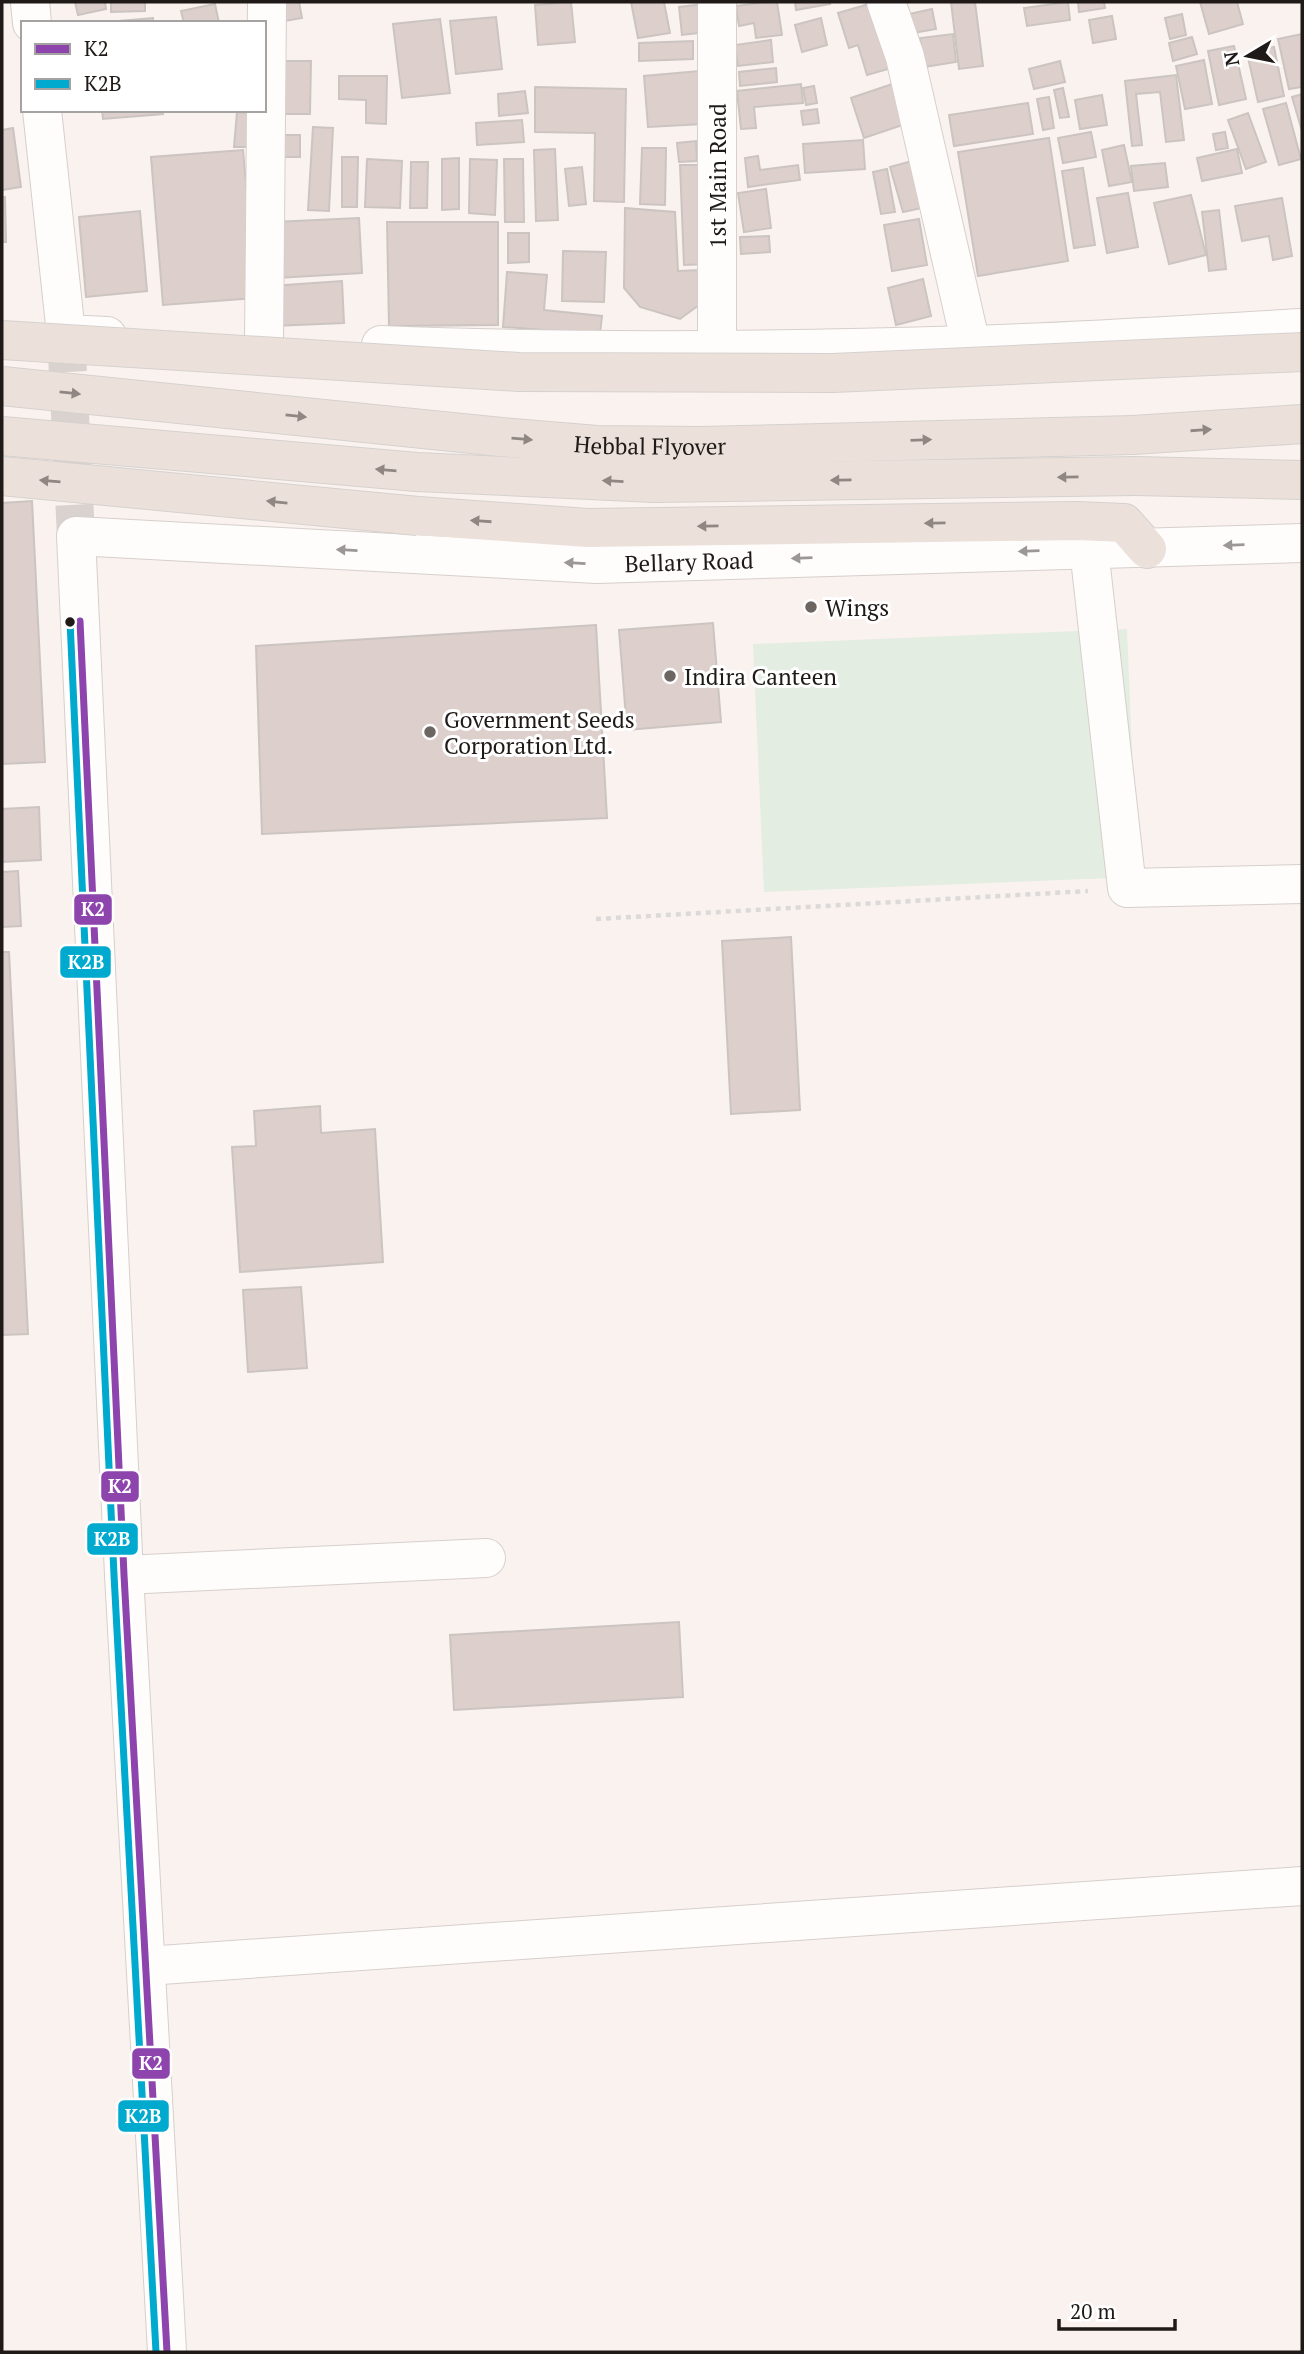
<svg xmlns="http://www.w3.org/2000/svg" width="1304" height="2354" font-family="'PT Serif',serif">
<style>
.green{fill:#e3ede1}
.building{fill:#ddd0cc;stroke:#cbc4c1;stroke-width:2}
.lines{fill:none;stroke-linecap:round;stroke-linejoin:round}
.minor-tunnel{stroke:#d9d2ce;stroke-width:38;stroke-dasharray:38 19;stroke-linecap:butt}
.minor-casing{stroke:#d6cfcb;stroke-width:40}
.highway-casing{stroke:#d5d1cf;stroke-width:40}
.path{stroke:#dcdad9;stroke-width:4.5;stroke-dasharray:5 5;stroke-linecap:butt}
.minor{stroke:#fefdfc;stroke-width:38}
.highway{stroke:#ece1da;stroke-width:38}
.highway-bridge-casing{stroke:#d5d1cf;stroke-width:40;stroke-linecap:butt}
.highway-bridge{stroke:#ece1da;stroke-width:38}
.bus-1-casing{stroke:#fff;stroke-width:12}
.bus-2-casing{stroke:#fff;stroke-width:12}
.bus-1{stroke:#8e44ad;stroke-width:7}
.bus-2{stroke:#00a9ce;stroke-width:7}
.oneway{fill:#908782}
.oneway2{fill:#9a9795}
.poi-dot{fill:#6c6662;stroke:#fff;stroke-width:2.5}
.bus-dot{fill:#1f1a17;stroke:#fff;stroke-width:2.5}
.labels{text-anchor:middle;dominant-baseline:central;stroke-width:6;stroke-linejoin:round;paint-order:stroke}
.street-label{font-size:23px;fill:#1f1a17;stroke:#fff}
.poi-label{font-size:23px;fill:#1f1a17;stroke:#fff;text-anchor:start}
.line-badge{stroke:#fff;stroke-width:2.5}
.badge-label{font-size:19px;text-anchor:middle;font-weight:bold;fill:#fff}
</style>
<rect width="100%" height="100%" fill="#faf2ee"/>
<polygon class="green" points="1127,629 1137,877 764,892 753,644"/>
<g class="building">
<polygon points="75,2 105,2 106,9 78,15"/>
<polygon points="111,2 145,2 145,11 111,12"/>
<polygon points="281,2 299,2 302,18 284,21"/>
<polygon points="571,2 575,42 538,45 535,5"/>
<polygon points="631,2 664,2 670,33 638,38"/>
<polygon points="766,2 777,2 782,35 756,38 754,23 739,26 736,6"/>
<polygon points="795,2 829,2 830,4 796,10"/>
<polygon points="876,2 898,66 867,75 858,45 849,48 838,13"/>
<polygon points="951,2 975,2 983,66 959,69"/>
<polygon points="1068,2 1070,20 1027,26 1024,8"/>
<polygon points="1078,2 1104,2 1105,8 1079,12"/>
<polygon points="1200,2 1237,2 1243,24 1209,34"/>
<polygon points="215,4 219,23 184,23 181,11"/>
<polygon points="704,4 707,32 682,35 679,7"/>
<polygon points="932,9 936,29 913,33 909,14"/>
<polygon points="1182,14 1186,35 1170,39 1165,18"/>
<polygon points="1112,16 1116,39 1093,43 1089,20"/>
<polygon points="496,17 502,69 456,74 450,21"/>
<polygon points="153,18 153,23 94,23"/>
<polygon points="821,18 827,45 802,52 795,25"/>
<polygon points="440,19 450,93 402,98 393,24"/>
<polygon points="953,34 956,62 924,67 920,38"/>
<polygon points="1302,34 1302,87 1289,89 1278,39"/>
<polygon points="1192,37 1197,54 1173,61 1169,43"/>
<polygon points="771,40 773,62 738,66 735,45"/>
<polygon points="693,41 693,59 639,61 639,43"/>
<polygon points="1234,46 1246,99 1219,105 1208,51"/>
<polygon points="1274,47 1284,96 1258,102 1247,53"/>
<polygon points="1204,60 1212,104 1185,109 1176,66"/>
<polygon points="275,61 311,61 310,114 274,114"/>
<polygon points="1060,61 1065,82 1034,89 1029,69"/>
<polygon points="776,68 777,82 740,86 739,72"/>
<polygon points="699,71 703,124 648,127 644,76"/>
<polygon points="1176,75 1184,140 1166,142 1160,92 1136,94 1142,145 1132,146 1125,81"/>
<polygon points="339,76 387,76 386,124 366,123 366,100 339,99"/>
<polygon points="904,80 917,120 864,138 851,98"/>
<polygon points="801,84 803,103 754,107 756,128 741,129 737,91"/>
<polygon points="814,86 817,103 806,105 803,88"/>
<polygon points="535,87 626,89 624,202 594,201 595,133 535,132"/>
<polygon points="1063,88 1069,117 1060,118 1054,90"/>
<polygon points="525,91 528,113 499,116 498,94"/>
<polygon points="1302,94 1302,131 1292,97"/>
<polygon points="1102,95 1107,125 1080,129 1075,100"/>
<polygon points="1049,97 1054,128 1043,130 1037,99"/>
<polygon points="1028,103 1033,134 954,146 949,115"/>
<polygon points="1286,103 1301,159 1279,165 1263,109"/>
<polygon points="817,109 819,123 803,125 801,111"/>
<polygon points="102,110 162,110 163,114 103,119"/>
<polygon points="237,112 253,113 250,147 234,147"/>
<polygon points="1248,113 1266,162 1246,169 1228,120"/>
<polygon points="522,120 524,142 477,145 476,123"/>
<polygon points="313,127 333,128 329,211 308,210"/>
<polygon points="13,128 21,187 2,190 2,130"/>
<polygon points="1091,132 1096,157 1063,163 1058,138"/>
<polygon points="1225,132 1228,148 1216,150 1213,134"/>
<rect x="273" y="135" width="27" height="22"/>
<polygon points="1049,138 1068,261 978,276 958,152"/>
<polygon points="863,140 865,169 805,173 803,144"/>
<polygon points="696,141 697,161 679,162 677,143"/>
<polygon points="1124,145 1132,182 1109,186 1102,150"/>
<polygon points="642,148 666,148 665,205 640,204"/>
<polygon points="555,149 558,220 536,221 534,150"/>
<polygon points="1237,149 1242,173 1202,181 1197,158"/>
<polygon points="243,150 256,298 163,305 151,157"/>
<polygon points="758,156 760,170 798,165 800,180 748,187 745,158"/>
<polygon points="342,157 358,157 357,207 342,207"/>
<polygon points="459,158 459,209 442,210 442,159"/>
<polygon points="923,158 931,206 903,212 890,167"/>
<polygon points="367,159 402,161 400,208 365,207"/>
<polygon points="470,159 497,160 495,215 469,213"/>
<polygon points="504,159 523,159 524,222 505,222"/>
<polygon points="411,162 428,162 427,208 410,208"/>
<polygon points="1165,163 1168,187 1134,191 1131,166"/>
<polygon points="680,165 703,165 707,264 684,265"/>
<polygon points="582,167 586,204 569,206 565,169"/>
<polygon points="1083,168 1095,245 1074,248 1062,171"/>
<polygon points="887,169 895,212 881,214 873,172"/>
<polygon points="766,189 771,228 744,232 738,193"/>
<polygon points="1128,193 1138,247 1107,253 1097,198"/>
<polygon points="1191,195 1206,255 1169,264 1154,203"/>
<polygon points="2,197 5,197 6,242 2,242"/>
<polygon points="1282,198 1292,256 1273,260 1269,236 1242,241 1235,206"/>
<polygon points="625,208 675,212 678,271 700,270 699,305 680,319 640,307 624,288"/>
<polygon points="1219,210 1226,269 1209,271 1202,212"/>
<polygon points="140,211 147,291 86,297 79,217"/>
<polygon points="359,218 362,273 277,278 274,222"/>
<polygon points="919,219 927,265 892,271 884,225"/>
<polygon points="387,222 498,222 498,325 389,326"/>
<polygon points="508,233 529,233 529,262 508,263"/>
<polygon points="769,236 770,252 741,254 740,237"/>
<polygon points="563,251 606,252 604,302 562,301"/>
<polygon points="507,272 547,275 544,310 602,316 600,334 503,327"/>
<polygon points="923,279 931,316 896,325 888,288"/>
<polygon points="342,281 344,323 273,326 271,286"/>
<polygon points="32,501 45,762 2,764 2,503"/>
<polygon points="713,623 721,722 627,730 619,630"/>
<polygon points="596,625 607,818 262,834 256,646"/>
<polygon points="39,807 41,860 2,862 2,809"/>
<polygon points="18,871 21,926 2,927 2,872"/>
<polygon points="791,937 800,1110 731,1114 722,941"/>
<polygon points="2,952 9,952 28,1334 2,1335"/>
<polygon points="320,1106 321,1133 375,1129 383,1262 240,1272 232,1147 256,1146 254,1111"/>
<polygon points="301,1287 307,1368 248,1372 243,1290"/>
<polygon points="679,1622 683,1697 454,1710 450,1635"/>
</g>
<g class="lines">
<polyline class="minor-tunnel" points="66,334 76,536"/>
<defs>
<g id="minor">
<polyline points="30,2 32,23"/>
<polyline points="886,2 905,57 971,345"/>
<polyline points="42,110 66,334 107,336"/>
<polyline points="264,341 267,2"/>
<path d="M 381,345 C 577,353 773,351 969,345 C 1080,342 1191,334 1302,328"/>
<polyline points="717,351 717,2"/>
<polyline points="1089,549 1127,888 1302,884"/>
<polyline points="124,1575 486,1558"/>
<polyline points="146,1966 1302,1886"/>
<path id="s1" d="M 167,2352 L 124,1575 L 76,536 L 597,564 L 1302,543"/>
</g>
<g id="highway">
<polyline points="1133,435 1302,424"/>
<polyline points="1136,476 1302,480"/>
<polyline points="418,516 588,528 1077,521 1124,523 1147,549"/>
</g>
</defs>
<use href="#minor" class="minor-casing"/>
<use href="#highway" class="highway-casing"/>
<polyline class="path" points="596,919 1088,891"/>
<use href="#minor" class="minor"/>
<use href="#highway" class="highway"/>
<defs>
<g id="highway-bridge">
<polyline points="2,340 519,372 833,373 1302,352"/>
<path id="s2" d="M 2,386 L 501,437 L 597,445 L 701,446 L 1133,435"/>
<polyline points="2,436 417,472 654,483 1136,476"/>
<polyline points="2,476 418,516"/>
</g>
</defs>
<use href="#highway-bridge" class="highway-bridge-casing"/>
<use href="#highway-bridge" class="highway-bridge"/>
<defs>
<polyline id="bus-1" points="80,621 124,1575 167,2352"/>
<polyline id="bus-2" points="70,621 114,1575 156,2352"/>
</defs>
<use href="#bus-1" class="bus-1-casing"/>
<use href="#bus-2" class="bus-2-casing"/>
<use href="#bus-1" class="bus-1"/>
<use href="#bus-2" class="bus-2"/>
</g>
<defs><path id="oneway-solid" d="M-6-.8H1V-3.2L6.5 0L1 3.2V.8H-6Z" transform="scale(1.75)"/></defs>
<g class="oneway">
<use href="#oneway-solid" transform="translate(70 393) rotate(6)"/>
<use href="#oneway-solid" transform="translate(296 416) rotate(6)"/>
<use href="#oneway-solid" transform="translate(1201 430) rotate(-4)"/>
<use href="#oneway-solid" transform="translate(522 439) rotate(5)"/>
<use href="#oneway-solid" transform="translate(921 440) rotate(-2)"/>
<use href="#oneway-solid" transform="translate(386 470) rotate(-175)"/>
<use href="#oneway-solid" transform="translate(1068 477) rotate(179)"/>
<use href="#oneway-solid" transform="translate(841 480) rotate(179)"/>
<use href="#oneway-solid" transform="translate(50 481) rotate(-175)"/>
<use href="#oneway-solid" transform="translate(613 481) rotate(-177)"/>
<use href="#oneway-solid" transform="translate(277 502) rotate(-174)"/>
<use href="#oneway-solid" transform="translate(481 521) rotate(-176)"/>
<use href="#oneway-solid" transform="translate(935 523) rotate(179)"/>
<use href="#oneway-solid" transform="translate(708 526) rotate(179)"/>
</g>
<g class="oneway2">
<use href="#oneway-solid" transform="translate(1234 545) rotate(178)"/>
<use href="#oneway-solid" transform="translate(347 550) rotate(-177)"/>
<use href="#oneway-solid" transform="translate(1029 551) rotate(178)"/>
<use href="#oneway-solid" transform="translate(802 558) rotate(178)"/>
<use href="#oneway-solid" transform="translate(575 563) rotate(-177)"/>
</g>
<g class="poi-dot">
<circle cx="811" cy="607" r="7"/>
<circle cx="670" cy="676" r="7"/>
<circle cx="430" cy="732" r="7"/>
</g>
<circle class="bus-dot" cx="70" cy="622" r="6"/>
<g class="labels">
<g class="street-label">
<text transform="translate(717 176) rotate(-90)">1st Main Road</text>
<text stroke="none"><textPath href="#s2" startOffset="651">Hebbal Flyover</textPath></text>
<text stroke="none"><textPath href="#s1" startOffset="2432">Bellary Road</textPath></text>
</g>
<g class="poi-label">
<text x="825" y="607">Wings</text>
<text x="684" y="676">Indira Canteen</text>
<text x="444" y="719">Government Seeds<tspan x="444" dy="26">Corporation Ltd.</tspan></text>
</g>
</g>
<g class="line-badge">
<rect x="73" y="893" width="40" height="33" rx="7" fill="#8e44ad"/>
<rect x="59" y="945" width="53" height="34" rx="7" fill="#00a9ce"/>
<rect x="100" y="1470" width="40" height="33" rx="7" fill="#8e44ad"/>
<rect x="86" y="1522" width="53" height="34" rx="7" fill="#00a9ce"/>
<rect x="131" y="2047" width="40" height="33" rx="7" fill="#8e44ad"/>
<rect x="117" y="2099" width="53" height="34" rx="7" fill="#00a9ce"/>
</g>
<g class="badge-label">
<text x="93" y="916">K2</text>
<text x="86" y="969">K2B</text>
<text x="120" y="1493">K2</text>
<text x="112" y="1546">K2B</text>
<text x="151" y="2070">K2</text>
<text x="143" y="2123">K2B</text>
</g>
<rect width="1304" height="2354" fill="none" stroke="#1f1a17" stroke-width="7"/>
<rect x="21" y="21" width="245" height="91" fill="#ffffff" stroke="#a5a3a2" stroke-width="2"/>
<rect x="35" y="44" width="35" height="10" fill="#8e44ad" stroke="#a5a3a2" stroke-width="2"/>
<text x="84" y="56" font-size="21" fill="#1f1a17">K2</text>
<rect x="35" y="79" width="35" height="10" fill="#00a9ce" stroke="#a5a3a2" stroke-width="2"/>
<text x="84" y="91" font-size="21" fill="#1f1a17">K2B</text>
<g transform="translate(1248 56) rotate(260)" stroke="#ffffff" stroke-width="5" paint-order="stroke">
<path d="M0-5L12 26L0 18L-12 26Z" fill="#1f1a17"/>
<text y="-10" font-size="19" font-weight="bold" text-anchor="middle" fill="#1f1a17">N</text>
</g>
<path d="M1059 2319v10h116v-10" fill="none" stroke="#1f1a17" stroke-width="3.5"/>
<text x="1070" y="2319" font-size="21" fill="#1f1a17" stroke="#ffffff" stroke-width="5" paint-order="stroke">20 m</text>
</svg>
